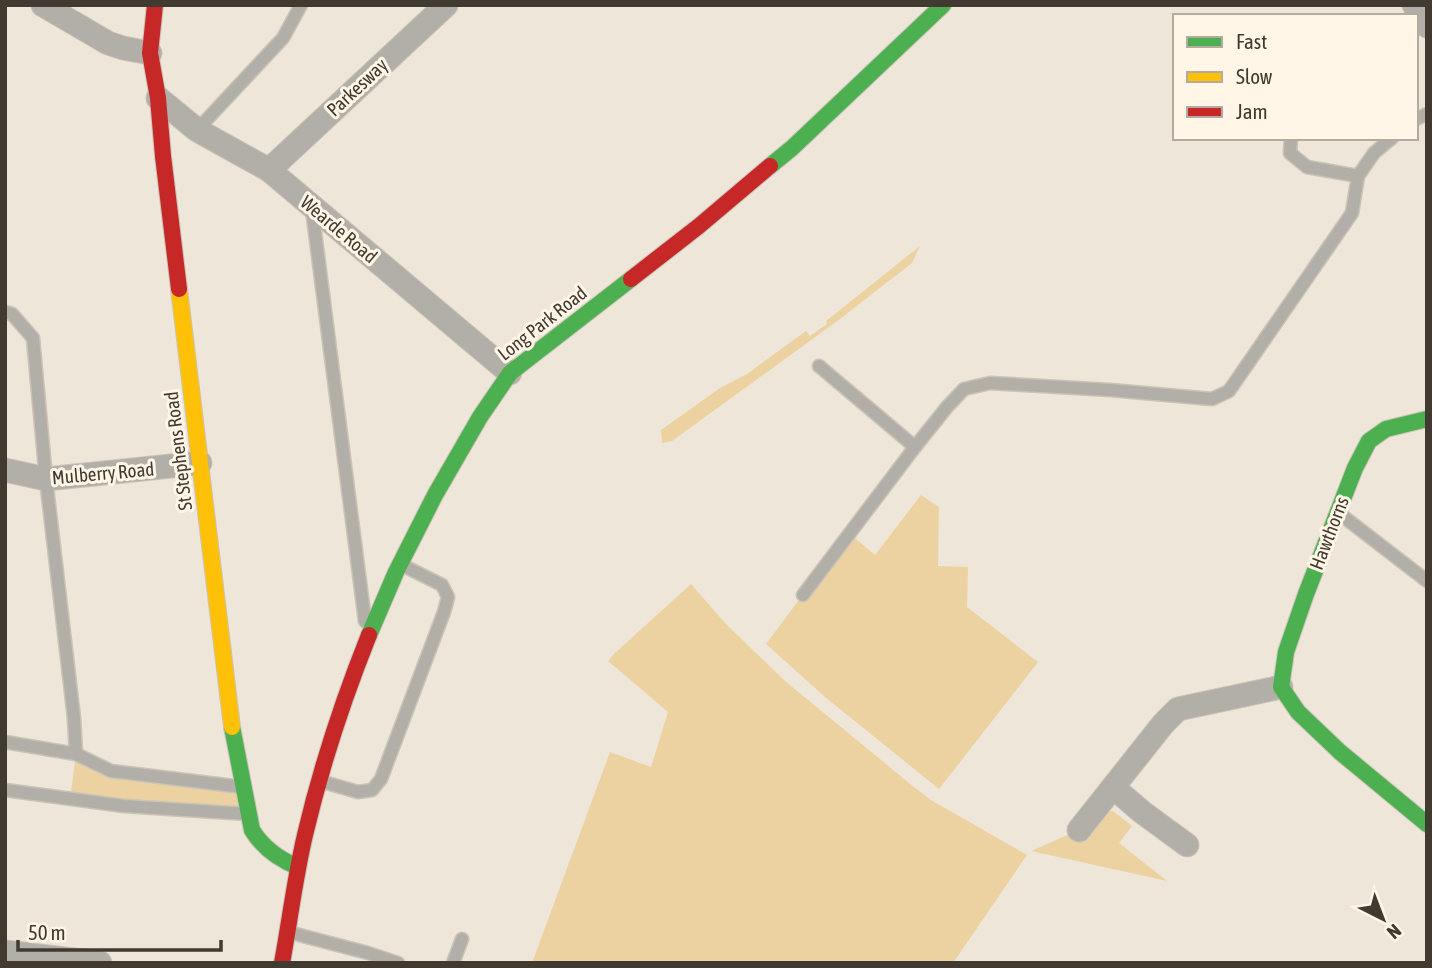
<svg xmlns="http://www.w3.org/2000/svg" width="1432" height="968" font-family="'Asap Condensed',sans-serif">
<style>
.green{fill:#edd2a1}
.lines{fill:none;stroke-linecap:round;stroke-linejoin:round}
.lane-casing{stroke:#cac3b8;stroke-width:15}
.street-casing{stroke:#cac3b8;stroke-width:25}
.fast-casing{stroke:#cac3b8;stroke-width:18}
.slow-casing{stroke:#cac3b8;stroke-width:18}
.jam-casing{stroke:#cac3b8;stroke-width:18}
.lane{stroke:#b2aea8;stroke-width:12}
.street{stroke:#b2aea8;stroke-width:23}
.fast{stroke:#4caf50;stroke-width:16}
.slow{stroke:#ffc107;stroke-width:16}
.jam{stroke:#c62828;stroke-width:16}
.labels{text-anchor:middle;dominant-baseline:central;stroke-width:6;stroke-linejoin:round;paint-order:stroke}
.street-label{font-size:19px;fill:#403a30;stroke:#fff6e7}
</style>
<rect width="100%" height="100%" fill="#eee6d8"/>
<g class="green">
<polygon points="920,246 912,263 836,322 672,441 662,443 661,430 720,388 747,374 806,331 810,336 827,324 826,321"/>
<polygon points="921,495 939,507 938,566 968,567 967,607 1038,662 939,789 825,697 766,644 849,533 875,555"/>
<polygon points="691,584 725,623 785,681 914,787 931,800 1027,855 953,963 532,963 610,752 651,767 668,712 608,661 615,653"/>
<polygon points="76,754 111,771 242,787 248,814 70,800"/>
<polygon points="1113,811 1132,826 1119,843 1167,881 1031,851 1079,830 1093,813"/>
</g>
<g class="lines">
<defs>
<g id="lane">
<polyline points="1416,119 1427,114"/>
<polyline points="197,130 283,38 301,5"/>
<polyline points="1291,138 1290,153 1307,167 1358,176"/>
<polyline points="312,209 365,621"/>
<polyline points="5,312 12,314 33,338 46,479 74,718 76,754"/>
<polyline points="819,366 915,447"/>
<polyline points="1340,514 1427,581"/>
<polyline points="803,595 915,447 947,407 964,389 990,383 1110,390 1212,399 1229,391 1352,213 1358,176 1374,153 1392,138"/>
<polyline points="5,742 76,754 111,771 242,787"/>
<polyline points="320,781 358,792 372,790 381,779 444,612 448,597 442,585 402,565"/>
<polyline points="5,790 124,806 248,814"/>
<polyline points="288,932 368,953 398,963"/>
<polyline points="453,963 462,939"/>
</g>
<g id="street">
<polyline points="43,5 108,43 123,48 150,53"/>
<polyline points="1414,5 1427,26"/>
<polyline points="158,98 197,130 269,170 510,373"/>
<polyline points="269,170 446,5"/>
<polyline points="5,470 46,479 200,463"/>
<polyline points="1114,788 1142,812 1187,845"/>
<polyline points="1079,830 1163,724 1178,709 1281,687"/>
<polyline points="5,952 100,963"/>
</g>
<g id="fast">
<polyline points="770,166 792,148 943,5"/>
<polyline points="1427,419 1386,429 1369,441 1355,468 1306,594 1286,652 1281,687 1298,712 1340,752 1427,824"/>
<polyline points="369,635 396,572 435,495 480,417 510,373 631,279"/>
<path d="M 232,727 L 252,830 C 263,848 278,859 298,867"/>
</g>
<polyline id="slow" points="179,289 232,727"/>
<g id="jam">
<polyline points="155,5 150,53 158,98 163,156 179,289"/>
<polyline points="631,279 699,226 770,166"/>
<path d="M 282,963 C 290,920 295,877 305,835 C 321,767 343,700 369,635"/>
</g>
</defs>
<use href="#lane" class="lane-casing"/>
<use href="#street" class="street-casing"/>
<use href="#fast" class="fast-casing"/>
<use href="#slow" class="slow-casing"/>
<use href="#jam" class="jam-casing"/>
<use href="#lane" class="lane"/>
<use href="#street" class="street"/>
<use href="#fast" class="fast"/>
<use href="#slow" class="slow"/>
<use href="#jam" class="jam"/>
</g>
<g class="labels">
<g class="street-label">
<text transform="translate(357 87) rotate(-43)">Parkesway</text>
<text transform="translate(339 229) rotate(40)">Wearde Road</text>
<text transform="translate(542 323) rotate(-38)">Long Park Road</text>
<text transform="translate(178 451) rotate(-97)">St Stephens Road</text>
<text transform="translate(103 473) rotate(-5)">Mulberry Road</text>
<text transform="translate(1329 533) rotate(-69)">Hawthorns</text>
</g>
</g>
<rect width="1432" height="968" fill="none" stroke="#403a30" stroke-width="14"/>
<rect x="1173" y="14" width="245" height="126" fill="#fff6e7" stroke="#b3ab9e" stroke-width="2"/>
<rect x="1187" y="37" width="35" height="10" fill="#4caf50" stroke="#b3ab9e" stroke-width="2"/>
<text x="1236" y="49" font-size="21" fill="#403a30">Fast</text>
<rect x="1187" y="72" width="35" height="10" fill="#ffc107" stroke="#b3ab9e" stroke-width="2"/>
<text x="1236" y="84" font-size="21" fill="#403a30">Slow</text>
<rect x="1187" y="107" width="35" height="10" fill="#c62828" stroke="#b3ab9e" stroke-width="2"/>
<text x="1236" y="119" font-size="21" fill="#403a30">Jam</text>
<g transform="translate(1383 919) rotate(138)" stroke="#fff6e7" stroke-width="5" paint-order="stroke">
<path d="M0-5L12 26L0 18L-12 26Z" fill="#403a30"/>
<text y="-10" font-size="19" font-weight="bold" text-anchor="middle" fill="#403a30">N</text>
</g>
<path d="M18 940v10h203v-10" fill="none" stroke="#403a30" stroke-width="3.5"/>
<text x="28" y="940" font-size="21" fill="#403a30" stroke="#fff6e7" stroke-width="5" paint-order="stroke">50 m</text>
</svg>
